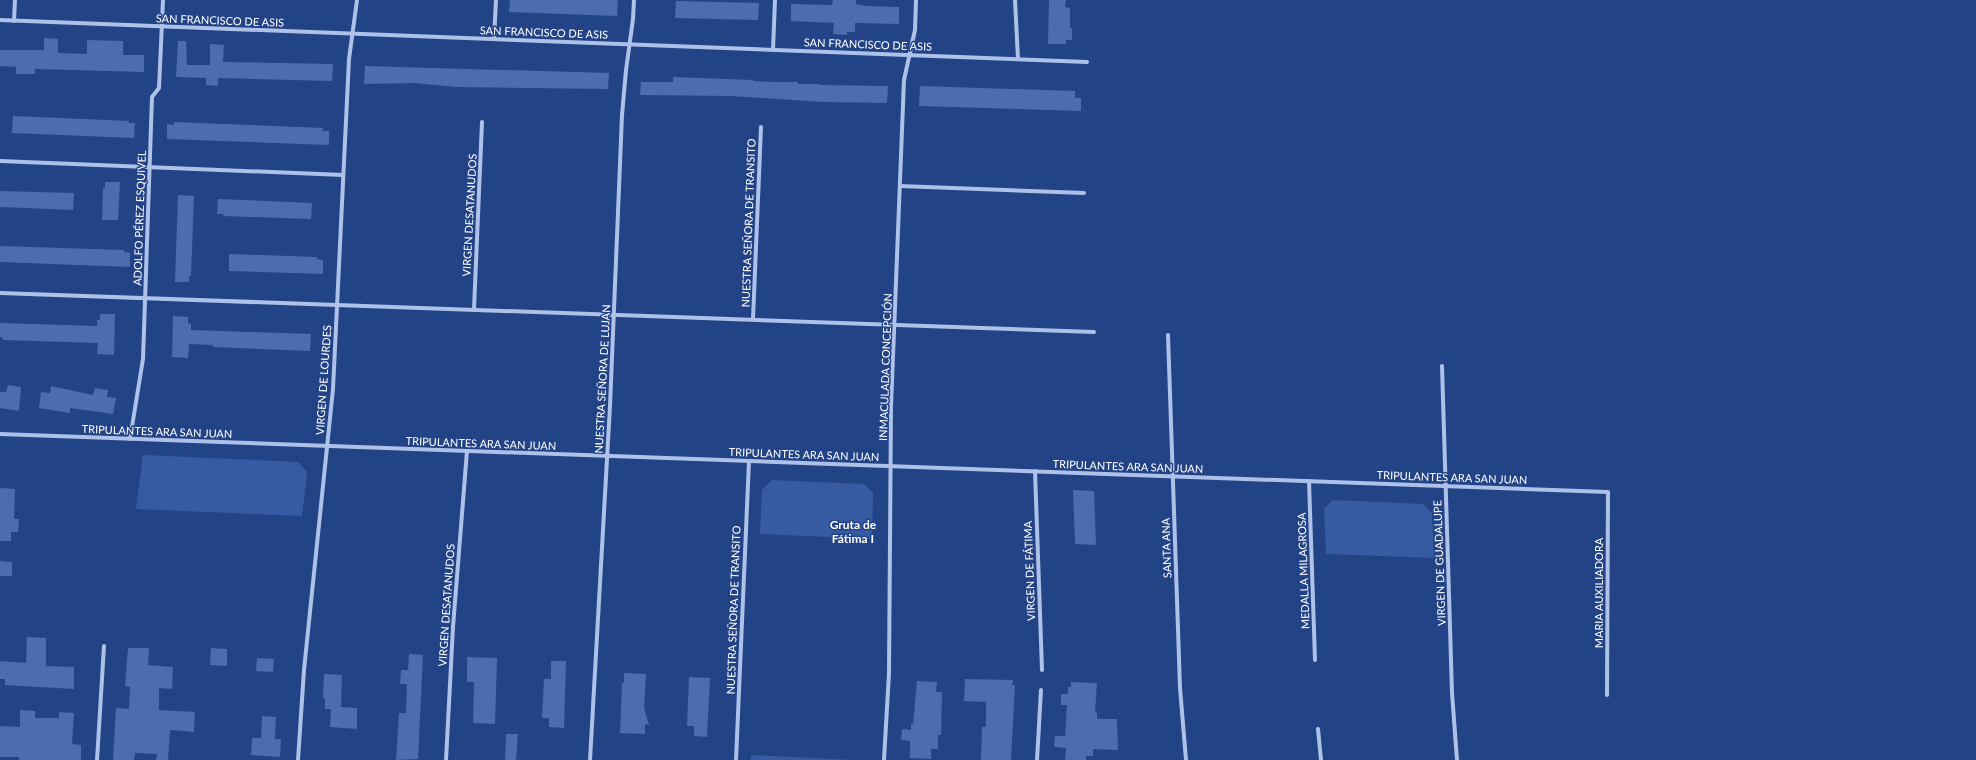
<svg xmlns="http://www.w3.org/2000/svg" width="1976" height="760" font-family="Lato,sans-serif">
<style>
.green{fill:#375ba3}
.building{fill:#4b6caf}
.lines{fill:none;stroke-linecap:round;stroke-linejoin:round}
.street{stroke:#adc1e9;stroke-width:4}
.labels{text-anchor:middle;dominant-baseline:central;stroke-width:3;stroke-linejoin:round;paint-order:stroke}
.street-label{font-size:11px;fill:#fff;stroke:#234387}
.neighbourhood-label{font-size:12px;font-weight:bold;fill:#fff;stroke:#234387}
</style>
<rect width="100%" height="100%" fill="#234387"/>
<g class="green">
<polygon points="143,455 298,462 307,472 302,516 136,509"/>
<polygon points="772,480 864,484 873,493 872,539 760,534 762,490"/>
<polygon points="1333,500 1423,504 1432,513 1434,558 1326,554 1324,509"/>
<polygon points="751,755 853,760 751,760"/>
</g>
<g class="building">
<polygon points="510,0 618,0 617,16 509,12"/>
<polygon points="833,0 856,0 856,4 866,6 899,7 899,24 855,23 855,32 847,32 847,35 833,34 834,23 791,21 791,4 832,5"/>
<polygon points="1049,0 1066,0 1065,7 1070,8 1070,28 1072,28 1072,40 1066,40 1066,44 1048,44"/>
<polygon points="676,1 759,3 758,20 675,18"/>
<polygon points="44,38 58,39 58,53 87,54 87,40 123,41 123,55 144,55 144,72 35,69 35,74 16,74 16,67 0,66 0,50 44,50"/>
<polygon points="178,41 186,41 187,65 210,65 210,44 224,45 223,62 333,64 332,81 218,78 218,86 206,85 206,78 176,77"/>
<polygon points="365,66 609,73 608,89 456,87 414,83 364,84"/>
<polygon points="673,77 753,80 753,81 776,82 798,82 798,84 820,84 820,85 888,86 887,103 823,102 730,96 640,95 641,82 673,82"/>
<polygon points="920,86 1075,91 1075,98 1081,98 1081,111 919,106"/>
<polygon points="13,116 129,121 128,123 135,123 134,138 12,133"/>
<polygon points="174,122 323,128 322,131 329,131 329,145 167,139 167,124 174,125"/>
<polygon points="105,182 120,182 118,220 102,220 103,188 105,188"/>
<polygon points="0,191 74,193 73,210 0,207"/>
<polygon points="178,195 194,196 191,276 189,276 189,282 175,282"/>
<polygon points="218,199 312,203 311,219 223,216 224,214 217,214"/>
<polygon points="0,246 124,250 124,252 130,253 130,267 0,262"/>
<polygon points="229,254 317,257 317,259 323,260 323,274 229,271"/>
<polygon points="100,314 115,314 114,355 97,354 98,343 3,340 3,338 0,337 0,323 97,326 97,320 100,320"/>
<polygon points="173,316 188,317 188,323 191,324 191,330 311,334 310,351 213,347 213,345 189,344 188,358 172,357"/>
<polygon points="8,385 21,387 19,411 0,408 0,392 6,392"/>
<polygon points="51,386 93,395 95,388 108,390 107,397 116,398 113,414 70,408 70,413 39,408 41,392 50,393"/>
<polygon points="0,488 15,489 14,519 19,519 18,532 11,532 11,541 0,541"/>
<polygon points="1073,490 1094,491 1096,545 1075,544"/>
<polygon points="0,561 12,562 12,576 0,576"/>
<polygon points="27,637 46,638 46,666 74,667 74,689 5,685 5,679 0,679 0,661 26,663"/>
<polygon points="128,648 149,648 148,665 173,667 172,689 159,688 159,710 195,712 194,732 170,730 168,760 156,760 157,754 135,753 134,760 113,760 116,708 129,709 130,687 125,686"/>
<polygon points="211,648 227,649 227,666 210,665"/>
<polygon points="409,654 423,655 418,759 396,760 399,713 406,713 407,684 400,684 401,670 408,670"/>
<polygon points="467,657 497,658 495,724 473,723 474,682 467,682"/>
<polygon points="257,658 274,659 273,672 256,671"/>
<polygon points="551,661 566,661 564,728 549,727 549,718 542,718 544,679 551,679"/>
<polygon points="624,673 646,674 644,708 649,725 645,724 645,734 620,733 622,683 624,683"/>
<polygon points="324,674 342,675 341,707 357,708 357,729 330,727 331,709 325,709 325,698 323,698"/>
<polygon points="689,677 710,678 707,737 694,736 694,726 687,726"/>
<polygon points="965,679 1013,680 1012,685 1015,685 1011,760 981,760 982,727 986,727 986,702 964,701"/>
<polygon points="917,681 937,682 936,692 942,692 941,735 938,735 938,749 931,749 931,759 910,758 910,741 901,740 902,729 911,730 911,724 913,724"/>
<polygon points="1071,682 1097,683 1095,713 1097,712 1097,719 1117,719 1118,750 1093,749 1093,756 1086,756 1086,760 1065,760 1066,748 1054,747 1055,736 1065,736 1067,705 1061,705 1061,694 1068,694 1068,687 1071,687"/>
<polygon points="20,710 35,711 35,718 59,718 59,712 74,713 72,744 81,745 81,760 19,760 19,757 0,757 0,726 20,727"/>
<polygon points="262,716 276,717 275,739 281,739 280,757 251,755 252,738 261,738"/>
<polygon points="506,734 518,734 516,760 505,760"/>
</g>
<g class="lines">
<g class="street">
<polyline points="1015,0 1018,59"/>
<polyline points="0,20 1087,62"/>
<polyline points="14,21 15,0"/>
<polyline points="494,39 496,0"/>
<polyline points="773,50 775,0"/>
<polyline points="0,161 343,175"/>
<polyline points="900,186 1084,193"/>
<polyline points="0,293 1094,332"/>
<polyline points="474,309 482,122"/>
<polyline points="753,319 761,127"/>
<polyline points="1168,335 1180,688 1186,760"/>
<polyline points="1442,366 1452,693 1457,760"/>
<polyline points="0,434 1608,492 1607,695"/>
<polyline points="130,439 143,359 152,97 159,88 163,0"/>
<polyline points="1035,471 1042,670"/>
<polyline points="1309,481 1315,660"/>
<polyline points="1318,729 1321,760"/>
<polyline points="97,760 104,646"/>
<polyline points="298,760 304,670 333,389 349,59 357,0"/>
<polyline points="446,760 453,627 467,451"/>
<polyline points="590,760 610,406 622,115 626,70 633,19 634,0"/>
<polyline points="736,760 749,461"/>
<polyline points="884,760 889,673 891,407 904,80 915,30 916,0"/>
<polyline points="1037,760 1041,690"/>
</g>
</g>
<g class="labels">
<g class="street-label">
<text transform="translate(220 20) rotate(2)">SAN FRANCISCO DE ASIS</text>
<text transform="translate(544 32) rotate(2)">SAN FRANCISCO DE ASIS</text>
<text transform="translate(868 44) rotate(2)">SAN FRANCISCO DE ASIS</text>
<text transform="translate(469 215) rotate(-87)">VIRGEN DESATANUDOS</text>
<text transform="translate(139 218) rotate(-88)">ADOLFO PÉREZ ESQUIVEL</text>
<text transform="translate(748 223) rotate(-88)">NUESTRA SEÑORA DE TRANSITO</text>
<text transform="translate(885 367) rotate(-88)">INMACULADA CONCEPCIÓN</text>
<text transform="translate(602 379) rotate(-87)">NUESTRA SEÑORA DE LUJAN</text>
<text transform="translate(323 380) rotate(-86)">VIRGEN DE LOURDES</text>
<text transform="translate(157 431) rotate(2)">TRIPULANTES ARA SAN JUAN</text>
<text transform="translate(481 443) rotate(2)">TRIPULANTES ARA SAN JUAN</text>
<text transform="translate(804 454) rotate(2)">TRIPULANTES ARA SAN JUAN</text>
<text transform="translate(1128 466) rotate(2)">TRIPULANTES ARA SAN JUAN</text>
<text transform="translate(1452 477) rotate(2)">TRIPULANTES ARA SAN JUAN</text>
<text transform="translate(1166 548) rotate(-92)">SANTA ANA</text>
<text transform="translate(1439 563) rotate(-92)">VIRGEN DE GUADALUPE</text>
<text transform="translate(1029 571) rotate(-92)">VIRGEN DE FÁTIMA</text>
<text transform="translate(1303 571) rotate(-92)">MEDALLA MILAGROSA</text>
<text transform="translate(1598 593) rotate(-90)">MARIA AUXILIADORA</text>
<text transform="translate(446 605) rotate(-86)">VIRGEN DESATANUDOS</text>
<text transform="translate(733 610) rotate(-88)">NUESTRA SEÑORA DE TRANSITO</text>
</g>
<g class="neighbourhood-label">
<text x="853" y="524">Gruta de<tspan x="853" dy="14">Fátima I</tspan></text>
</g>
</g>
</svg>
